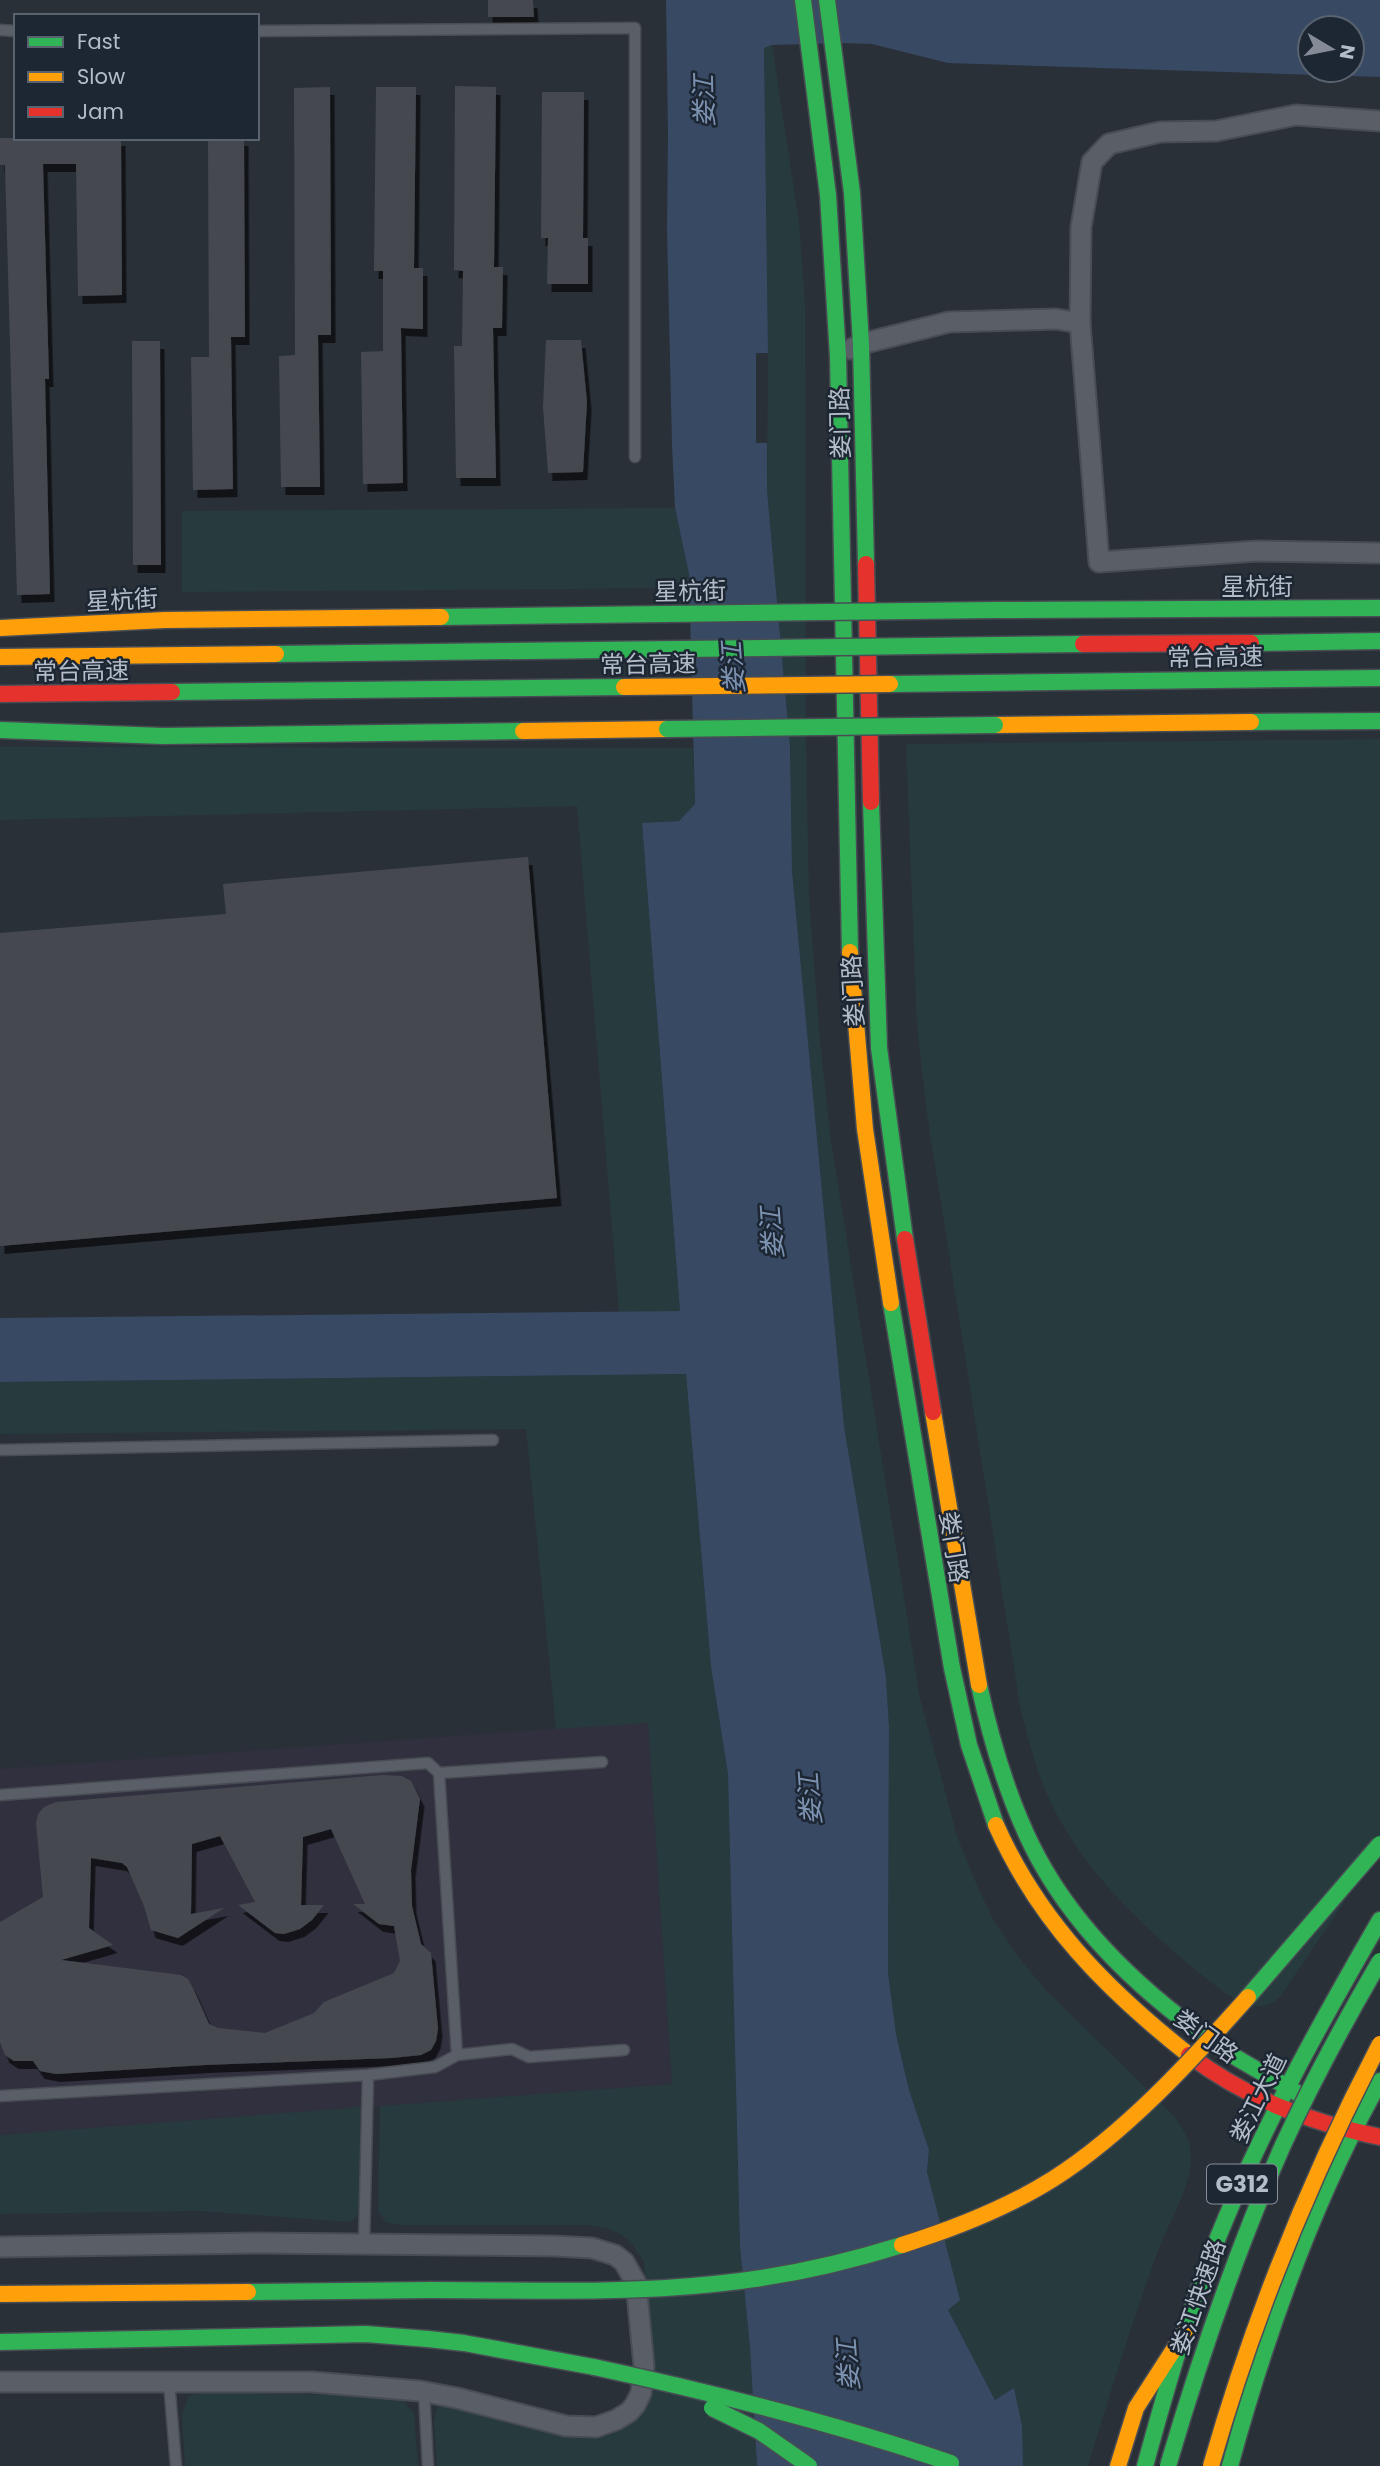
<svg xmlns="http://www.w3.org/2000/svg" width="1380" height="2466" font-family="Poppins,'Noto Sans SC',sans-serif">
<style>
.medical{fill:#31303e}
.green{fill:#273a3e}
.water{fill:#384963;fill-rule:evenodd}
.building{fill:#444950;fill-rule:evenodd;filter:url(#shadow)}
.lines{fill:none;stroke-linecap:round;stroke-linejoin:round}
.lane-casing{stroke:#484c53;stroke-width:13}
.street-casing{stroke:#484c53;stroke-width:23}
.fast-casing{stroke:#484c53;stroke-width:19}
.slow-casing{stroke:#484c53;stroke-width:19}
.jam-casing{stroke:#484c53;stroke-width:19}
.lane{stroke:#5a5e66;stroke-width:10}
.street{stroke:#5a5e66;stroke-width:19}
.fast{stroke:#30b455;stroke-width:16}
.slow{stroke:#ff9f0a;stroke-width:16}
.jam{stroke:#e5322d;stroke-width:16}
.fast-bridge-casing{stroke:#484c55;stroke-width:19;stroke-linecap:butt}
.slow-bridge-casing{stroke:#484c55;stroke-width:19;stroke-linecap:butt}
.jam-bridge-casing{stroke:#484c55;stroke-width:19;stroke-linecap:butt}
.fast-bridge{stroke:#30b455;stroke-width:16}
.slow-bridge{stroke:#ff9f0a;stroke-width:16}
.jam-bridge{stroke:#e5322d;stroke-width:16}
.labels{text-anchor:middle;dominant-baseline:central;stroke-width:5;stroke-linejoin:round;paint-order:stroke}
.shield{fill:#1d2633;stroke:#878f9c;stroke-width:2}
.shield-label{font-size:23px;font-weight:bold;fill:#b4bcc9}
.street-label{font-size:24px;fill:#b4bcc9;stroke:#1d2633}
.water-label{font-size:26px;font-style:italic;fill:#7c92b1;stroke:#1d2633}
</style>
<defs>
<filter id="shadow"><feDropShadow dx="4.5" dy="8" stdDeviation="0" flood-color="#0009"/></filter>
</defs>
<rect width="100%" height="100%" fill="#2a3038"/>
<polygon class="medical" points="648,1722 672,2084 0,2135 0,1769"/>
<g class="green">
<path d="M 772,45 L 799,222 L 805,303 L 806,744 L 809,897 L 820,1041 L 831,1141 L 920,1698 L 957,1836 L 975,1881 L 993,1919 L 1017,1955 L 1046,1990 L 1174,2116 C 1184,2130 1192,2142 1191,2160 C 1189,2191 1169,2222 1158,2251 C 1132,2321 1110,2394 1088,2466 L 1023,2466 L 1014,2389 L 995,2400 L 947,2310 L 927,2172 L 929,2150 L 909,2090 L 896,2034 L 888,1973 L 889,1727 L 886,1677 L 844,1426 L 792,871 L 790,747 L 767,490 L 768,353 L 764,48 Z"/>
<polygon points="675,508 689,573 689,588 182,592 182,511"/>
<path d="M 1380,739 L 1380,1849 L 1280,1997 C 1273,2003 1266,2007 1256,2006 C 1232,2002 1215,1985 1197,1971 C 1141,1925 1083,1870 1051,1803 C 1036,1772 1028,1738 1020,1706 L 927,1114 L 917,1026 L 906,744 Z"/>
<polygon points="0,747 693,748 695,804 679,821 642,823 680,1311 619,1312 577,806 0,820"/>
<polygon points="686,1374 711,1667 728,1774 740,2246 750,2348 757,2466 437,2466 434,2420 438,2406 456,2407 575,2432 639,2414 646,2405 651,2393 653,2367 644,2262 630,2241 620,2234 607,2228 588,2225 400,2225 386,2222 378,2211 380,2106 672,2084 648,1723 556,1729 526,1429 0,1434 0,1382"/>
<polygon points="361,2107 359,2206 358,2214 350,2222 200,2211 0,2214 0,2135"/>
<polygon points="201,2392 379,2396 404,2402 414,2413 418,2466 185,2466 182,2414 189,2396"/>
</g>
<path class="water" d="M 666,0 L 1380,0 L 1380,77 L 948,63 L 872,44 L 844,43 L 772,45 L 764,48 L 768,353 L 756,353 L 756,443 L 767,443 L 767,490 L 790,747 L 792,871 L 844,1426 L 886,1677 L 889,1727 L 888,1973 L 896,2034 L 909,2090 L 929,2150 L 927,2172 L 960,2300 L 948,2310 L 995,2400 L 1014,2388 L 1022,2426 L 1023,2466 L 757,2466 L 750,2348 L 740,2246 L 728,1774 L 711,1667 L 686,1374 L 0,1382 L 0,1318 L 680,1311 L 642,823 L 679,821 L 695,804 L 689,574 L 675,508 L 672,445 L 667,229 L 668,134 ZM 1310,28 L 1352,28 L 1352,70 L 1310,70 Z"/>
<g class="building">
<polygon points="488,0 533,0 534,17 488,17"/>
<polygon points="455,86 496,87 494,267 503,267 502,328 493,328 496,478 456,478 454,346 462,346 463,271 454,270"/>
<polygon points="330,87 331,335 318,335 320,487 281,487 279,356 295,355 294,88"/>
<polygon points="376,87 416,87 414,268 423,268 423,329 401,328 403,483 363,484 361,352 383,351 383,271 374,271"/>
<polygon points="542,92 584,92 583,238 588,238 588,284 547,284 548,238 541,238"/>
<polygon points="0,138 121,138 122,295 78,296 76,164 43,164 49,379 45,379 50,594 17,595 5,165 0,165"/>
<polygon points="208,138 244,138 245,337 231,337 233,489 193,490 191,357 209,357"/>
<polygon points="546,340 581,340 587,402 583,472 548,473 543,407"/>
<polygon points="132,341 160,341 161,565 133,565"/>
<polygon points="528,857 557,1198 0,1246 0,933 226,914 223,884"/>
<path d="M 383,1775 L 402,1776 L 411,1781 L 420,1799 L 411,1870 L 412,1906 L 421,1944 L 431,1953 L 438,2029 L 436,2041 L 431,2050 L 421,2055 L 391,2058 L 205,2065 L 56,2074 L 40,2071 L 33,2061 L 14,2061 L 5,2055 L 0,2042 L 0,1922 L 43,1897 L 36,1823 L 38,1814 L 44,1807 L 56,1802 ZM 331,1829 L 365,1904 L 353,1904 L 379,1924 L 394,1926 L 400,1961 L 394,1973 L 324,2002 L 314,2013 L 265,2033 L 218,2028 L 209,2024 L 193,1988 L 188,1979 L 181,1975 L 61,1960 L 113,1945 L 89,1928 L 91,1858 L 122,1863 L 127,1867 L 144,1906 L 151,1930 L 178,1938 L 224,1908 L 191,1914 L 192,1844 L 220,1836 L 255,1902 L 238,1905 L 275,1933 L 284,1934 L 300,1929 L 312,1920 L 324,1905 L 301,1905 L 303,1837 Z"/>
</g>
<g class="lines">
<defs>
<g id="lane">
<polyline points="0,30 16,31"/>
<polyline points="257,31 635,28 635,457"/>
<polyline points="0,1450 493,1440"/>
<polyline points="439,1773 602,1762"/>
<polyline points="0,1795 428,1763 439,1773 457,2055"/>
<polyline points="0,2096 368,2075 435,2067 457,2055 512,2049 529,2057 624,2050"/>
<polyline points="364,2244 368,2075"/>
<polyline points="169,2381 176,2466"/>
<polyline points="424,2392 428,2466"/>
</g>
<g id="street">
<polyline points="1380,121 1296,115 1216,131 1160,132 1109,144 1092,162 1081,227 1080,323 1099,562 1257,551 1380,553"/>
<polyline points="851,349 861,344 949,322 1056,319 1080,323"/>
<polyline points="0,2247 257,2243 555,2246 592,2248 615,2255 624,2262 636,2283 644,2366 641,2393 635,2405 629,2412 616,2420 596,2427 566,2426 457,2398 420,2391 312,2382 0,2382"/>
</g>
<g id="fast">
<polyline points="803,0 828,195 838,356 850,952"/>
<polyline points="827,0 852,193 861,344 866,564"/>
<polyline points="994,610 1380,608"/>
<polyline points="441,617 664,614"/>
<polyline points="1251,722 1380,721"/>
<polyline points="0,730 163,736 523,731"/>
<polyline points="871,802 879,1048 905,1239"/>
<polyline points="891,1303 952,1668 969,1745 996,1825"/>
<path d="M 979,1685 C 991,1740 1007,1795 1032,1846 C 1073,1929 1147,1997 1223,2049 C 1249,2067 1278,2080 1305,2098"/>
<polyline points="248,2292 431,2290"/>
<polyline points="428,2339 464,2343 594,2367"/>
<polyline points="0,2342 366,2334 428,2339"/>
<path d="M 1145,2466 C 1168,2382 1192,2298 1226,2218 C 1269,2115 1324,2017 1380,1920"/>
<path d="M 1230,2466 C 1266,2334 1313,2201 1380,2081"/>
</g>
<g id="slow">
<polyline points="0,628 165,620 441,617"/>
<polyline points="995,725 1251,722"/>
<polyline points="523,731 667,729"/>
<polyline points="850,952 865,1129 891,1303"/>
<polyline points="933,1412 979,1685"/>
<path d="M 996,1825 C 1039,1922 1107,1990 1189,2055"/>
<polyline points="0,2294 248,2292"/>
<polyline points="1118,2466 1136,2408 1185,2332"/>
</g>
<g id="jam">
<polyline points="866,564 871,802"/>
<polyline points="905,1239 933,1412"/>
<path d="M 1189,2055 C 1247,2099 1309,2122 1380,2137"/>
</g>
</defs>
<use href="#lane" class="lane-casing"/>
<use href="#street" class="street-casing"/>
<use href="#fast" class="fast-casing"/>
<use href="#slow" class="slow-casing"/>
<use href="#jam" class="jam-casing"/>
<use href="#lane" class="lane"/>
<use href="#street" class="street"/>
<use href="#fast" class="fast"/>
<use href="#slow" class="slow"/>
<use href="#jam" class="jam"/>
<defs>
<g id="fast-bridge">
<polyline points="664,614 994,610"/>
<polyline points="1251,643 1380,641"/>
<polyline points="276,654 1083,644"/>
<polyline points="890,684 1380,678"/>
<polyline points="172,692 624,687"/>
<polyline points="667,729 995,725"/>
<polyline points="1248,1997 1380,1844"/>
<path d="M 431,2290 C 525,2290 620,2294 714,2284 C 777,2278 841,2264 902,2245"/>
<path d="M 594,2367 C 715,2393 834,2423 951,2463"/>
<polyline points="712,2408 759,2431 809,2466"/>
<path d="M 1168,2466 C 1200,2357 1237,2249 1283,2145 C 1312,2082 1345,2021 1380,1961"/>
</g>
<g id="slow-bridge">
<polyline points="0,657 276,654"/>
<polyline points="624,687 890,684"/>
<path d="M 902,2245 C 953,2229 1007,2208 1053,2179 C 1124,2134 1192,2060 1248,1997"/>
<path d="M 1211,2466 C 1253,2319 1309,2180 1380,2044"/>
</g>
<g id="jam-bridge">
<polyline points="1083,644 1251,643"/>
<polyline points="0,694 172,692"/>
</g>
</defs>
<use href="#fast-bridge" class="fast-bridge-casing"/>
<use href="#slow-bridge" class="slow-bridge-casing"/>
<use href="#jam-bridge" class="jam-bridge-casing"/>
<use href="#fast-bridge" class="fast-bridge"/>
<use href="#slow-bridge" class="slow-bridge"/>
<use href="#jam-bridge" class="jam-bridge"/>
</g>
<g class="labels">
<rect class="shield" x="1207" y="2164.5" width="70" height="39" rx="5"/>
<g class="shield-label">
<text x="1242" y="2184">G312</text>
</g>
<g class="street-label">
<text transform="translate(840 423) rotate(-91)">娄门路</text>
<text x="1257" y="586">星杭街</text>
<text transform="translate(690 591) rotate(-1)">星杭街</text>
<text transform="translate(122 600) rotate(-3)">星杭街</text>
<text transform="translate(1215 657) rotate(-1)">常台高速</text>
<text transform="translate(648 664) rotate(-1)">常台高速</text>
<text transform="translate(81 671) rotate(-1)">常台高速</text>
<text transform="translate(853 991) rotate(-93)">娄门路</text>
<text transform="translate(954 1547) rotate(81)">娄门路</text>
<text transform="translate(1206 2036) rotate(36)">娄门路</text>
<text transform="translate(1258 2098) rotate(-64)">娄江大道</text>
<text transform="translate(1198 2297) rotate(-71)">娄江快速路</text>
</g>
<g class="water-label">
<text transform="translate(704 101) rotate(-91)">娄江</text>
<text transform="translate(733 668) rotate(-94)">娄江</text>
<text transform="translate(772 1233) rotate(-94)">娄江</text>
<text transform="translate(810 1799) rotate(-94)">娄江</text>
<text transform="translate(848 2365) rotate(-94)">娄江</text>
</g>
</g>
<rect x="14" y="14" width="245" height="126" fill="#1d2633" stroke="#59626f" stroke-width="2"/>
<rect x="28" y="37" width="35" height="10" fill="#30b455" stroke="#59626f" stroke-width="2"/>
<text x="77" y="49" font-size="21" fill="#b4bcc9">Fast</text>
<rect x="28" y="72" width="35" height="10" fill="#ff9f0a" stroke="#59626f" stroke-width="2"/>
<text x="77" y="84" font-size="21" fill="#b4bcc9">Slow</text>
<rect x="28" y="107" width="35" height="10" fill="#e5322d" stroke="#59626f" stroke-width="2"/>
<text x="77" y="119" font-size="21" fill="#b4bcc9">Jam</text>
<g transform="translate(1331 49) rotate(100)"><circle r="33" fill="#1d2633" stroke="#59626f" stroke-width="2"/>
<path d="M0-5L12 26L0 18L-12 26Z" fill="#848b96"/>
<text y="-10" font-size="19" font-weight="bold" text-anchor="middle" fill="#b4bcc9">N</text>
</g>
</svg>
